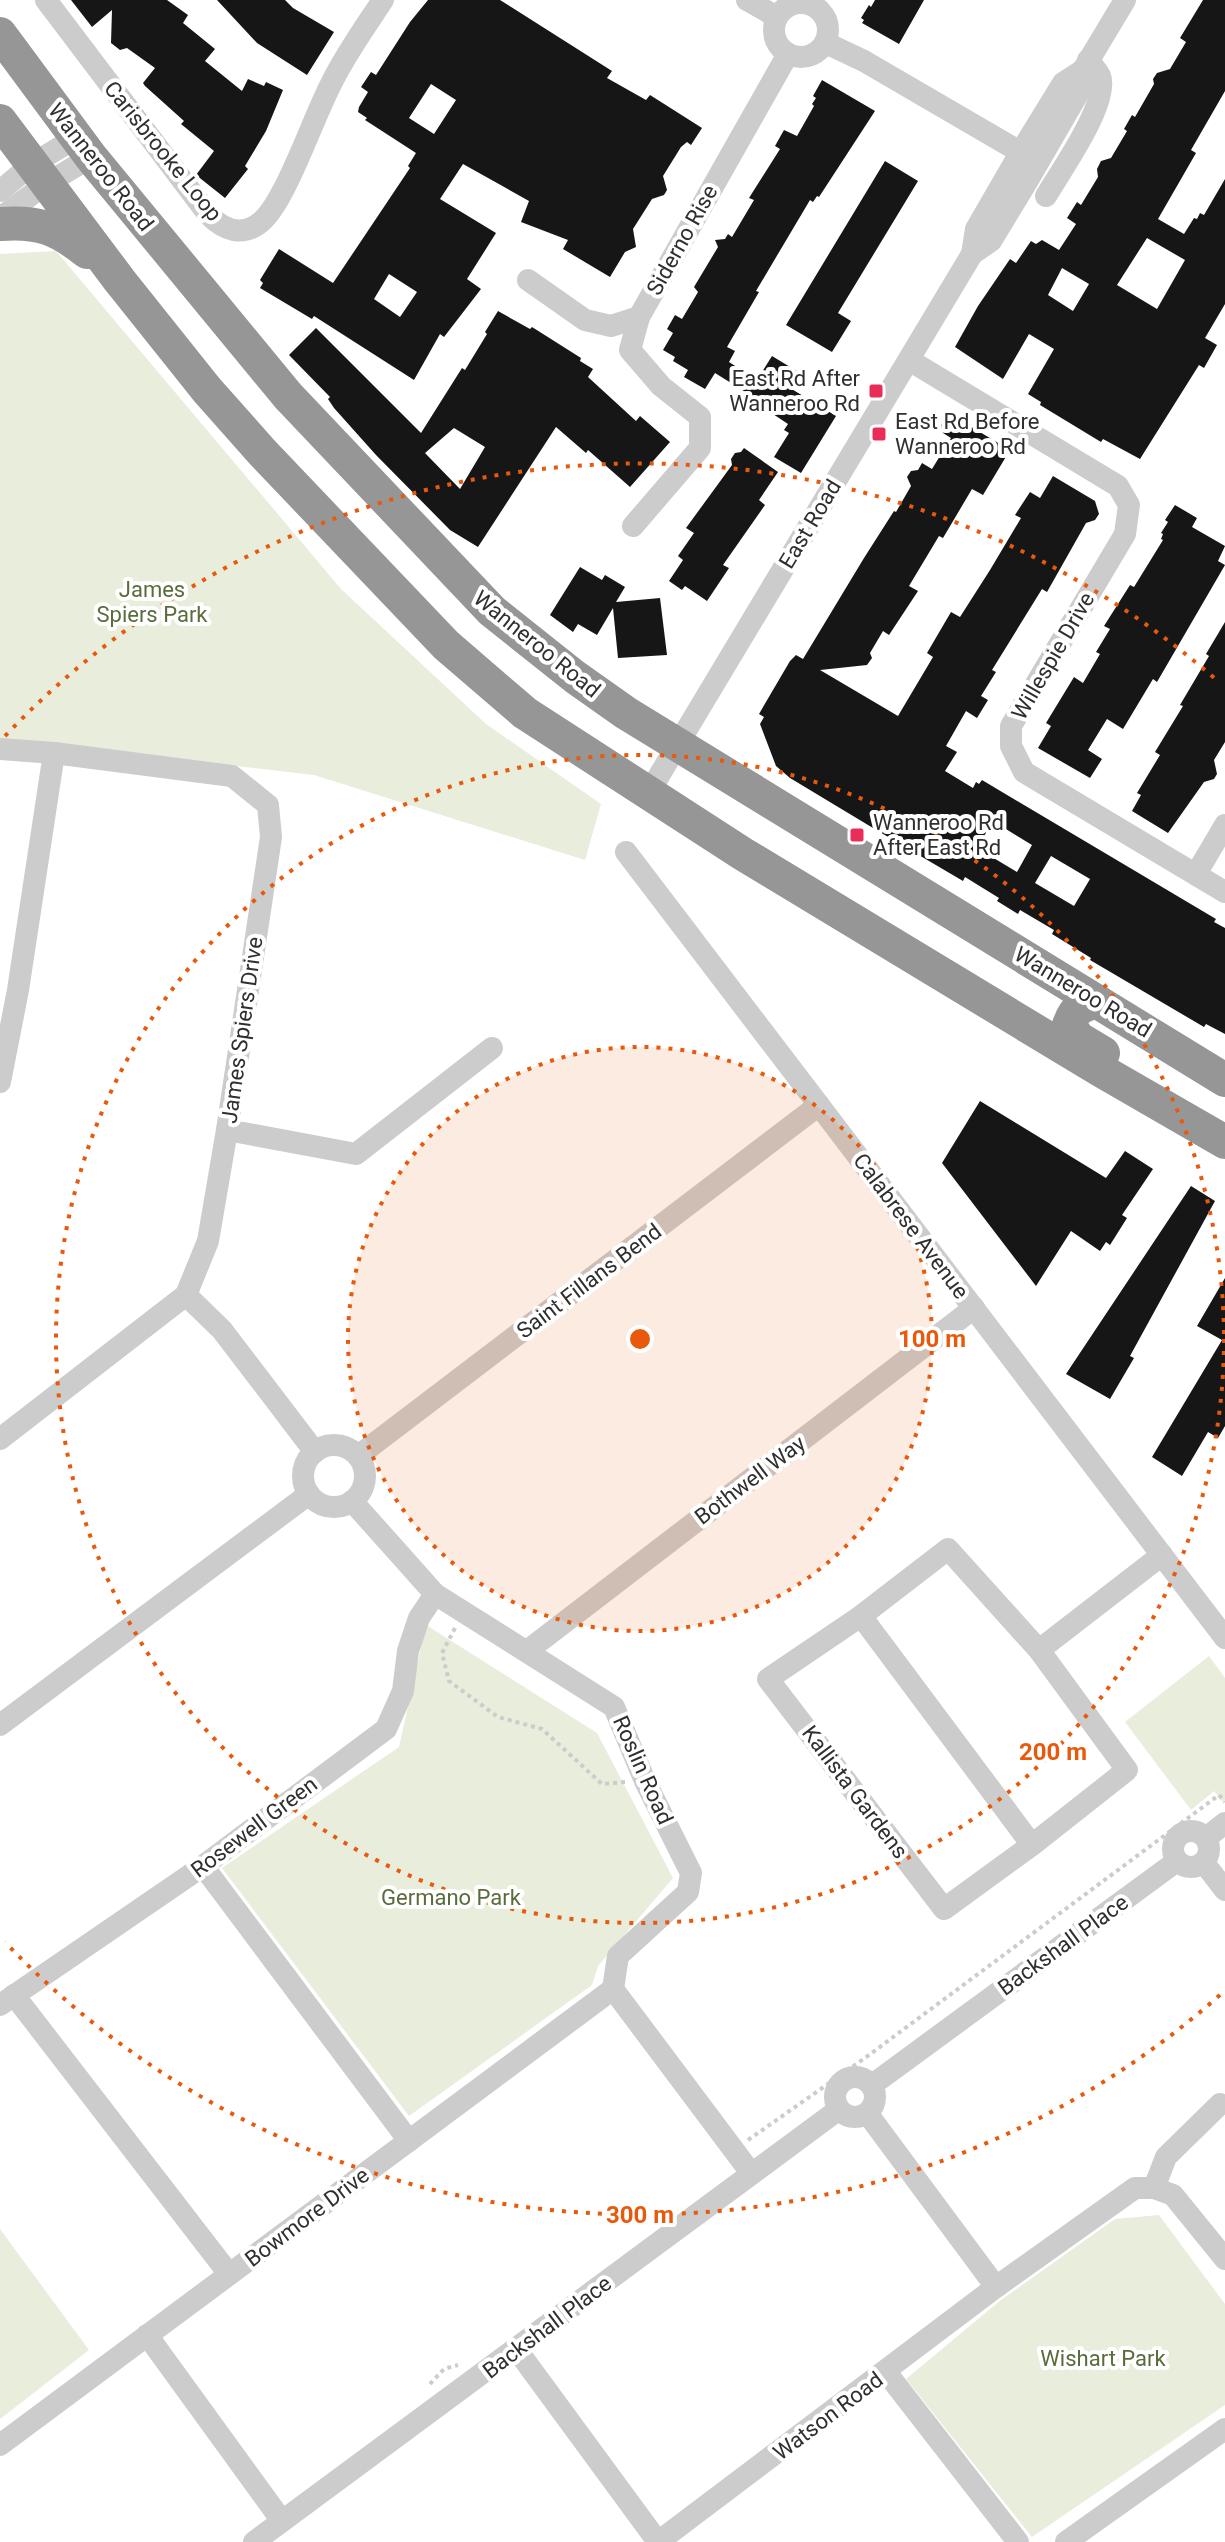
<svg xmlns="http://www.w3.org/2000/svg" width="1225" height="2542" font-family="Roboto,sans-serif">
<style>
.green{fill:#e8eddc}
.building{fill:#161616;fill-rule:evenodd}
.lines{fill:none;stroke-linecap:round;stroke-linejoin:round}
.path{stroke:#ccc;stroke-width:4;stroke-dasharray:4 4;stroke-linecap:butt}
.minor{stroke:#ccc;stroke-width:22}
.highway{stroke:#969696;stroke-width:34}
.ring{fill:none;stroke:#e8590c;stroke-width:4;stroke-dasharray:4 8}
.poi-dot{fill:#ea2d58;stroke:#fff;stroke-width:3}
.labels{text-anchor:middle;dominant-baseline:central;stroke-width:8;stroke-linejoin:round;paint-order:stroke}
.street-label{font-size:22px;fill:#2f2f2f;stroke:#fff}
.poi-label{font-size:22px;fill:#2f2f2f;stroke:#fff;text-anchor:start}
.park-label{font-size:22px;fill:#596c3b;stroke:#fff}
.centre{fill:#e8590c;stroke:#fff;stroke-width:4}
.ring-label{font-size:24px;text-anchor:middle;font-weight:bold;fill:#e8590c;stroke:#fff;stroke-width:8;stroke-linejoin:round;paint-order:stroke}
</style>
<rect width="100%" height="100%" fill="#fff"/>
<g class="green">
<polygon points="56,251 341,589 486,724 601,804 585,860 314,775 0,739 0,254"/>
<polygon points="426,1625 597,1733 673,1878 598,1966 592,1985 409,2116 222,1868 399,1747"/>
<polygon points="1209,1656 1225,1678 1225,1800 1223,1802 1214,1791 1191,1810 1125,1722"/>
<polygon points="1159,2215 1225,2304 1225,2405 1032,2537 906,2379 1001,2300 1115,2219"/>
<polygon points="0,2229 89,2350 0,2419"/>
</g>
<g class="building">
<polygon points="71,0 167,0 188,15 183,23 215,49 205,61 242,91 248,79 264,86 266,82 283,90 266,131 245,166 248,169 225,198 196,175 214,151 181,124 184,121 145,86 143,83 155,68 127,48 120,50 111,43 112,10 92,27"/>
<polygon points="217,0 285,0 293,8 334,32 307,75 257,43"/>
<path d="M 428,0 L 500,0 L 612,71 L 607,78 L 646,100 L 650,95 L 702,128 L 691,145 L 687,142 L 681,147 L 663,176 L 667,190 L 664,195 L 652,199 L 633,229 L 636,247 L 625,252 L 610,277 L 563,249 L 568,240 L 521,222 L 529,201 L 463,164 L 440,199 L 496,233 L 467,279 L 481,289 L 444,337 L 440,334 L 414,380 L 314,316 L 312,319 L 260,288 L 263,283 L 260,280 L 279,249 L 333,283 L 410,168 L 408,166 L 416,153 L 365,120 L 367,118 L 358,112 L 359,107 L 368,92 L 361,87 L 371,72 L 376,75 L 410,22 ZM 431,84 L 456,100 L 434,134 L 409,118 ZM 389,274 L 417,292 L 400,317 L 374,299 Z"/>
<polygon points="875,0 924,0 899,44 862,23 864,20 861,18 869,5 871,7"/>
<path d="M 1203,0 L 1225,0 L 1225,91 L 1191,150 L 1196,153 L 1158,219 L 1184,234 L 1194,218 L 1197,219 L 1200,213 L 1204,215 L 1225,179 L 1225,304 L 1205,338 L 1217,345 L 1204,368 L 1199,365 L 1140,459 L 1103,439 L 1101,442 L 1040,405 L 1041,402 L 1028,394 L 1054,349 L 1029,334 L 1003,379 L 955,347 L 978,306 L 1010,259 L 1016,263 L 1031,241 L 1036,244 L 1042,240 L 1059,250 L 1076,224 L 1067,218 L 1077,202 L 1081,205 L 1098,177 L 1097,169 L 1101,161 L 1111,158 L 1127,131 L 1124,129 L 1132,115 L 1135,117 L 1154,84 L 1153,79 L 1157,73 L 1170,69 L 1186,42 L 1180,38 ZM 1147,238 L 1185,260 L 1157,309 L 1117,285 ZM 1062,268 L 1089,284 L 1073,311 L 1048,295 Z"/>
<polygon points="822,80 875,111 819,197 817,196 813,202 810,200 756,291 759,292 727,347 735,351 729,362 757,380 772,356 800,373 790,388 836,416 801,473 774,457 789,433 784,430 788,424 758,404 760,401 715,373 705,389 684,377 688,370 673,361 675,357 663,350 673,333 667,329 675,315 682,319 698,292 694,287 718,247 715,240 725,239 728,234 732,237 754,200 749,198 780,149 775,146 784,130 797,136 814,106 812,104 816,98 813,96"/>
<polygon points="885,161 918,181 838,313 851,321 832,352 786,325"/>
<path d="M 498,311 L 530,329 L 532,327 L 581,358 L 580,361 L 593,369 L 588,377 L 636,421 L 640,416 L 670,442 L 630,487 L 588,450 L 586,453 L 556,427 L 478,547 L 450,530 L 376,455 L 334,408 L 328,399 L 330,397 L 289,355 L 316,328 L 421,433 L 462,368 L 465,370 L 487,334 L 485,332 ZM 454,428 L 485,447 L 460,489 L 425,453 Z"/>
<path d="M 953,416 L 1010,450 L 983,495 L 972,489 L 943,538 L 939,536 L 909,586 L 918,591 L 889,635 L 883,631 L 870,653 L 872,658 L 867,665 L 820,670 L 898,716 L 933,657 L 927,653 L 951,612 L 960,617 L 990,570 L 1021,518 L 1015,515 L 1030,492 L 1040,498 L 1053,476 L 1095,501 L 1099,514 L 1095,520 L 1086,523 L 1047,592 L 1042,589 L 992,670 L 996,672 L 981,696 L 988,700 L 977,718 L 966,711 L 946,746 L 957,752 L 945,771 L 973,788 L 976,782 L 979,784 L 982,780 L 1216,919 L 1214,922 L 1225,928 L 1225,1034 L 1206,1024 L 1204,1027 L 1090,960 L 1091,958 L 1052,934 L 1054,930 L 1020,910 L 1018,914 L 997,901 L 999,898 L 965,877 L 963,881 L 878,831 L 790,778 L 776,766 L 760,724 L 764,717 L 759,714 L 790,661 L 796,655 L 803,659 L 864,558 L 894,511 L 896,512 L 911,486 L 907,477 L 911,471 L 918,470 L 922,463 L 932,469 L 951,438 L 943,433 L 941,425 L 945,419 ZM 993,821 L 1032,845 L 1017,872 L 977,848 ZM 1051,856 L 1090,879 L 1074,906 L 1035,883 Z"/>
<polygon points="744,448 778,472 759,500 765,505 723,565 729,568 707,601 685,586 682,590 669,581 683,560 678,556 694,533 686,528 732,465 731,459 735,453 741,452"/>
<polygon points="1175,505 1197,518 1192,527 1225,546 1218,561 1225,565 1157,682 1153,679 1123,729 1107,719 1088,750 1102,759 1090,778 1038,748 1051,726 1046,723 1074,677 1083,683 1100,654 1096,652 1110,629 1104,626 1130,585 1134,587 1163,540 1161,539 1163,534 1161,533 1168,522 1165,520"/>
<polygon points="580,567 602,580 605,575 625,587 616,602 660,598 667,655 618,658 613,608 597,635 578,624 573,632 550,615"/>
<polygon points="1225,622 1225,742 1214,760 1217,774 1214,779 1204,782 1168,833 1132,811 1141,795 1137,793 1160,755 1155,752 1183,706 1180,705 1209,656 1206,654"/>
<polygon points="980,1101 1106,1178 1125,1151 1153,1169 1122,1215 1127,1218 1110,1245 1106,1242 1100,1251 1071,1231 1036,1286 942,1163"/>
<polygon points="1191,1186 1215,1201 1130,1356 1134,1358 1110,1399 1066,1374"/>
<polygon points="1225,1278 1225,1426 1218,1438 1208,1432 1182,1476 1152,1457 1222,1340 1197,1326"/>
</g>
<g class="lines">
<g class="path">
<polyline points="455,1628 442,1653 449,1681 498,1717 542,1729 602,1784 625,1782"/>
<polyline points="748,2140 865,2058 1219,1795 1225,1802"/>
<polyline points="430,2384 444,2369 458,2365"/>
</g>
<g class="minor">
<path d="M 46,0 L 208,214 C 223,230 243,238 262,221 C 286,200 314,116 331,84 C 345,55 365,27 383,0"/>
<polyline points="747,0 777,17"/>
<circle cx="801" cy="30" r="27"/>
<polyline points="826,43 864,61 1034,160"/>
<polyline points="0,191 31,165 77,137"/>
<path d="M 1046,196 C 1060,172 1110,102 1100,76 C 1097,70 1092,65 1088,60"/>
<polyline points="0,218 46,184 91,157"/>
<polyline points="972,254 991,241 1028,180 1079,92 1083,70 1125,0"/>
<polyline points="528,280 585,320 611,326 639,317 788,54"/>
<polyline points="909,360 1118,486 1129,505 1125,534 1011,726 1011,746 1024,772 1225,892"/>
<polyline points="633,526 700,448 700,417 661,386 630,350 639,317"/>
<polyline points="0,749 54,753 232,776 268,805 271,837 227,1130 208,1241 186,1295 0,1439"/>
<polyline points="648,794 972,254 976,229 1020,153 1063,83 1083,70"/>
<polyline points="626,852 1225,1638"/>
<polyline points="1196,874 1225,825"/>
<polyline points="0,1082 18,990 54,753"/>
<polyline points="227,1130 356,1154 492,1048"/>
<polyline points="186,1295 222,1330 315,1452"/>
<circle cx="334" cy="1476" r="31"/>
<polyline points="358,1456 819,1105"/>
<polyline points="352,1501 435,1594 614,1707 645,1781 691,1873 688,1892 618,1956 613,1989"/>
<polygon points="948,1549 1039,1650 1127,1770 1032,1845 944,1909 768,1679 861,1616"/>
<polyline points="861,1616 1032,1845"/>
<polyline points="1039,1650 1162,1555"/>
<polyline points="527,1651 974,1308"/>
<polyline points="0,1725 309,1494"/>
<circle cx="1191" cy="1849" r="18"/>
<polyline points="1206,1838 1225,1823"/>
<polyline points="1204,1863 1225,1890"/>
<polyline points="203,1866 409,2141"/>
<polyline points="613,1989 751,2173"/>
<polyline points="14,1995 229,2274"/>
<polyline points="0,2005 203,1866 386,1729 403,1691 408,1651 419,1618 435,1594"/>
<circle cx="855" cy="2097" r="20"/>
<polyline points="872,2085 1177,1861"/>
<polyline points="867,2113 996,2287"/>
<polyline points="1154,2188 1166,2157 1220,2104"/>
<polyline points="147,2335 282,2521"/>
<polyline points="517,2350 658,2542 996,2287 1135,2188 1154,2188 1173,2195 1225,2259"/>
<polyline points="886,2372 1018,2542"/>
<polyline points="0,2445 613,1989"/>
<polyline points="254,2542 838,2110"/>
<polyline points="1066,2542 1225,2429"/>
</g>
<g class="highway">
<polyline points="0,34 91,157 288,396 492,611 575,677 626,713 1225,1080"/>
<polyline points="0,121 120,281 207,390 262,452 446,645 525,713 743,854 1102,1071 1225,1142"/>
<path d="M 0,224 C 38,221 57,228 87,252"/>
<path d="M 1098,1002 C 1081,1005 1075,1008 1069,1025 L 1078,1038 L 1103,1053"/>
</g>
</g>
<circle cx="640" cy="1339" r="292" fill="#e8590c" fill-opacity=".12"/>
<g class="ring">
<circle cx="640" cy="1339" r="292"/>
<circle cx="640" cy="1339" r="584"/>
<path d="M1220 1995A876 876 0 0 1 5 1942M5 736A876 876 0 0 1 1220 683"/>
</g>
<g class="poi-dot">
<rect x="868" y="383" width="16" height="16" rx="4"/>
<rect x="871" y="426" width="16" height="16" rx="4"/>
<rect x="849" y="827" width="16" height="16" rx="4"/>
</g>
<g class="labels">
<g class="street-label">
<text transform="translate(163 151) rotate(51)">Carisbrooke Loop</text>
<text transform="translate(101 167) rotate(52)">Wanneroo Road</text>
<text transform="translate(682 240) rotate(-61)">Siderno Rise</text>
<text transform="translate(810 524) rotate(-59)">East Road</text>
<text transform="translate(537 644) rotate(39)">Wanneroo Road</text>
<text transform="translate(1053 656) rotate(-60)">Willespie Drive</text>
<text transform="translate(1083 992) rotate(31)">Wanneroo Road</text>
<text transform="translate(242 1030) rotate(-82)">James Spiers Drive</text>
<text transform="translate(911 1226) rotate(53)">Calabrese Avenue</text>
<text transform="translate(589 1281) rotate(-37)">Saint Fillans Bend</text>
<text transform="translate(750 1480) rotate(-37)">Bothwell Way</text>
<text transform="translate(643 1770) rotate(66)">Roslin Road</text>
<text transform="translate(855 1792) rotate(53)">Kallista Gardens</text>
<text transform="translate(254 1827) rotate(-37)">Rosewell Green</text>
<text transform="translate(1063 1945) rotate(-36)">Backshall Place</text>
<text transform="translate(307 2217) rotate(-37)">Bowmore Drive</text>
<text transform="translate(547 2327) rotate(-37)">Backshall Place</text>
<text transform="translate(828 2416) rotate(-37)">Watson Road</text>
</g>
<g class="poi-label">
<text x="860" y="378" text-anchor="end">East Rd After<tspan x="860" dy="25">Wanneroo Rd</tspan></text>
<text x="895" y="421">East Rd Before<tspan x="895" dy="25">Wanneroo Rd</tspan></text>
<text x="873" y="822">Wanneroo Rd<tspan x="873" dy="25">After East Rd</tspan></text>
</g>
<g class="park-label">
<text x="152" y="589">James<tspan x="152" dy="25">Spiers Park</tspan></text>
<text x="451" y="1897">Germano Park</text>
<text x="1103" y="2358">Wishart Park</text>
</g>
</g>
<circle cx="640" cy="1339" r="12" class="centre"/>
<g class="ring-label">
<text x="932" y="1347">100 m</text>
<text x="1053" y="1760">200 m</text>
<text x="640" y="2223">300 m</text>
</g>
</svg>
